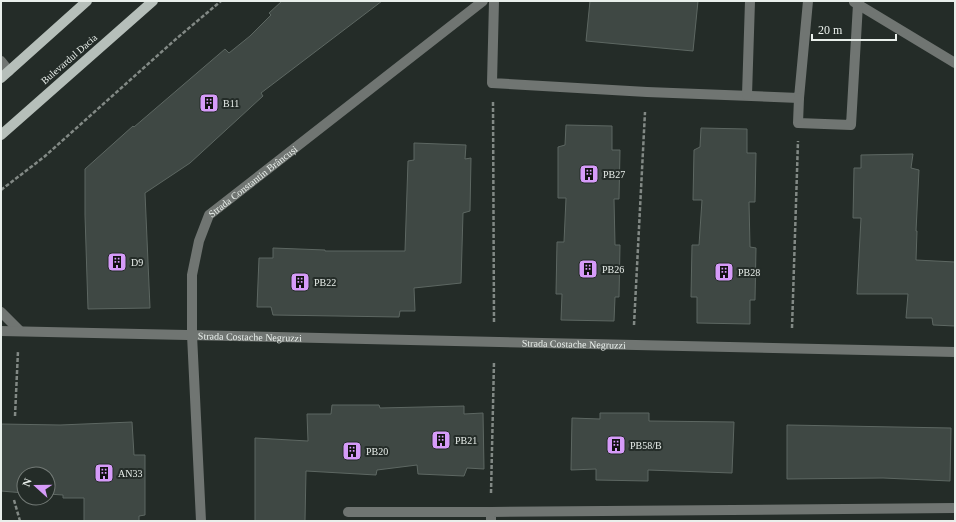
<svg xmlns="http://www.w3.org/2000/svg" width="956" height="522" font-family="'Times New Roman',serif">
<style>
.building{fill:#3f4844;stroke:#5d6762}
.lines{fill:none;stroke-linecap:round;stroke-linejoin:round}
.path{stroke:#828985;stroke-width:2.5;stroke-dasharray:4 2;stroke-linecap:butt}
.minor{stroke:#707572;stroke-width:10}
.major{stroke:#b6bfba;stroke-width:10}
.labels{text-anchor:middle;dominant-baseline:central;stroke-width:4;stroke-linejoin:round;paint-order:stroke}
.street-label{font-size:10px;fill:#e9efeb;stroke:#242c28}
.poi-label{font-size:10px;fill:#e9efeb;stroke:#242c28;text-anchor:start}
</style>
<rect width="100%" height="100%" fill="#242c28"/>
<g class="building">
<polygon points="282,1 382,1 261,93 263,96 190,163 145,193 150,308 88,309 85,215 85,169 133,126 134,127 225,49 229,53 250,36 271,15 269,13"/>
<polygon points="590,1 698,1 693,51 586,41"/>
<polygon points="566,125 612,126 612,150 620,150 619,199 614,199 615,245 620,245 619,297 615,297 614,321 561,320 562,294 556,294 557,242 564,242 566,198 558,198 558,147 565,145"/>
<polygon points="701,128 747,129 747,153 756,153 755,202 749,202 750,247 756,248 755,300 750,300 750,324 697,323 697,297 691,297 692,245 699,245 702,200 693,200 694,150 700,147"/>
<polygon points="414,143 466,145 465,159 471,158 470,211 463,213 461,283 414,288 415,311 400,311 399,317 273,315 271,307 257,307 259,258 273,258 273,248 325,250 325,251 405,251 408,161 414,160"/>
<polygon points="913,154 911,168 919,170 916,231 917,231 916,260 955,262 955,326 933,325 932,318 906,318 908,294 857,294 861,218 853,218 854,168 861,168 861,155"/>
<polygon points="332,405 379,405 380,408 464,406 464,414 483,413 484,469 467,468 464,476 418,474 417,465 377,470 376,475 306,471 305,521 255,521 255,438 308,441 307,414 331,414"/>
<polygon points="600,413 649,413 649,421 734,422 732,473 648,470 648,481 596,480 596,469 571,470 572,418 600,419"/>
<polygon points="132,422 134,455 145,455 145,515 139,516 139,521 84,521 84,498 63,498 63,495 48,494 48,474 24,474 24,493 1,491 1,424 60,425"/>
<polygon points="787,425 951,428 950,481 883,478 787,479"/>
</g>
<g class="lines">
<g class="path">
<polyline points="493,102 494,323"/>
<polyline points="1,190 44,157 176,39 221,1"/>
<polyline points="634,325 645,112"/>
<polyline points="792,328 798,141"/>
<polyline points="15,416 18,351"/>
<polyline points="491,493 494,362"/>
<polyline points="14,500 20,521"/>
</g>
<g class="minor">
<polyline points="494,1 492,83 647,92 799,98 808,1"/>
<polyline points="854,2 955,63"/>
<polyline points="1,61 9,71"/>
<polyline points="747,95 750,1"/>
<polyline points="799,98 798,123 851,125 858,4"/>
<polyline points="1,312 19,330"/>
<path id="s1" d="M 1,331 L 955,352"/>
<polyline points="348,512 491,512"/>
<path id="s2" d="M 201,521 L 192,335 L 192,275 L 199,241 L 209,215 L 483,1"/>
<polyline points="491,521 491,512 955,508"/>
</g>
<g class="major">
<polyline points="1,78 87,1"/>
<polyline points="1,135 153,1"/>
</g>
</g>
<defs>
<symbol id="building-square" viewBox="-11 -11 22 22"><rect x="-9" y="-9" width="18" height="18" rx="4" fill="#d69bf9" stroke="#242c28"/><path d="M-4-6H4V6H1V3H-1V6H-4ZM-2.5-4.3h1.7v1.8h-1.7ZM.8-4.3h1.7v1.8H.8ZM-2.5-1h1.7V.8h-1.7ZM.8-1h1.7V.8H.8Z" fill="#111"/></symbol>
</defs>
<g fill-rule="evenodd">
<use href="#building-square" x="198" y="92" width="22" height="22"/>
<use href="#building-square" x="578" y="163" width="22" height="22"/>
<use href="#building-square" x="106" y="251" width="22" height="22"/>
<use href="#building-square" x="577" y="258" width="22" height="22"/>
<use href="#building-square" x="713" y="261" width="22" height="22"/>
<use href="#building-square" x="289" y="271" width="22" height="22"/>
<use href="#building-square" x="430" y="429" width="22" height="22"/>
<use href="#building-square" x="605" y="434" width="22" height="22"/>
<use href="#building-square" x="341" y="440" width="22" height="22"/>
<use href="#building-square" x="93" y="462" width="22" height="22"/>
</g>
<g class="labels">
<g class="street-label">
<text transform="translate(69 59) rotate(-41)">Bulevardul Dacia</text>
<text stroke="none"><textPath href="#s2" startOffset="364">Strada Constantin Brâncuși</textPath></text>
<text stroke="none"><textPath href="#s1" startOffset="249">Strada Costache Negruzzi</textPath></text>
<text stroke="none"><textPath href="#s1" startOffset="573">Strada Costache Negruzzi</textPath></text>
</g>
<g class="poi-label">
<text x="223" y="103">B11</text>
<text x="603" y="174">PB27</text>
<text x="131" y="262">D9</text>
<text x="602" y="269">PB26</text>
<text x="738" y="272">PB28</text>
<text x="314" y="282">PB22</text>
<text x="455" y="440">PB21</text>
<text x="630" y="445">PB58/B</text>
<text x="366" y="451">PB20</text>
<text x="118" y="473">AN33</text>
</g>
</g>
<rect width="956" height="522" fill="none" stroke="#e9efeb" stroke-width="4"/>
<g transform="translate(36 486) rotate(291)"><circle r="19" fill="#242c28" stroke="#737a76"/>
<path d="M0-3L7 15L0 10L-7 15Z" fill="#d69bf9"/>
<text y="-6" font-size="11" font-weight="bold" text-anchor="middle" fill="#e9efeb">N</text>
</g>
<path d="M812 34v6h84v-6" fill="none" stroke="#e9efeb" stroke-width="2"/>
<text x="818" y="34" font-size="12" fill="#e9efeb" stroke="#242c28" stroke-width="3" paint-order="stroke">20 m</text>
</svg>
